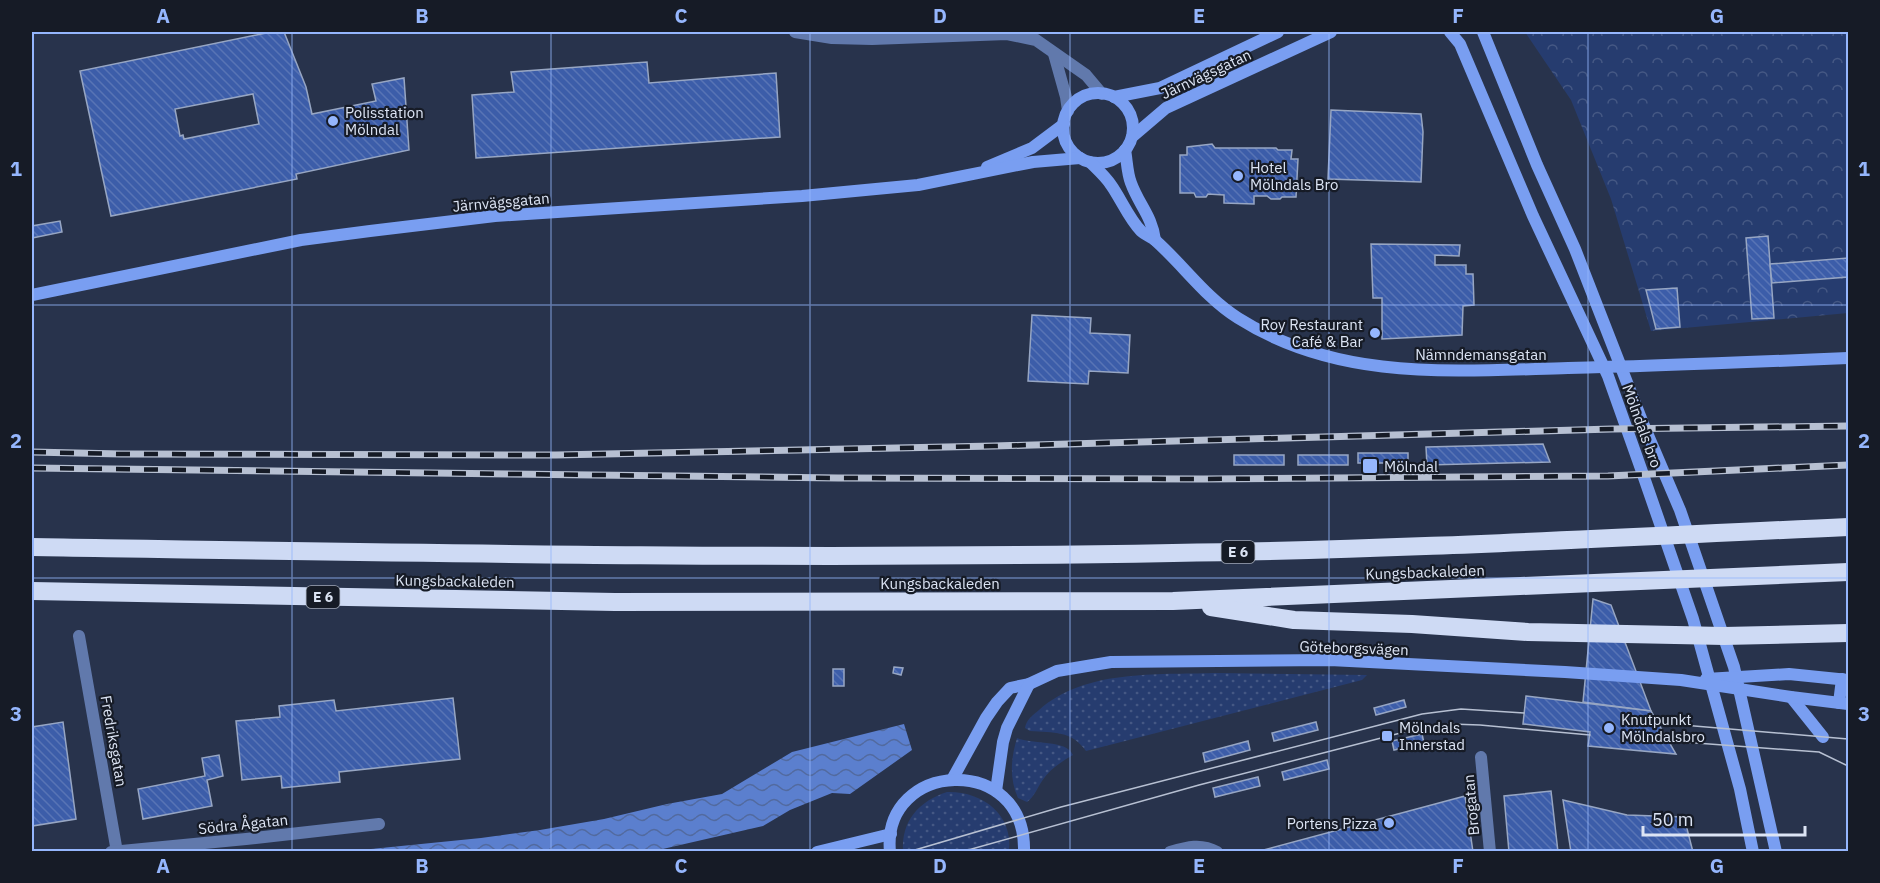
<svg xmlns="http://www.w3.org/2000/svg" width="1880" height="883" font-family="'IBM Plex Sans',sans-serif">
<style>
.grass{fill:url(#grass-dots)}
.park{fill:url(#park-crowns)}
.water{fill:url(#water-waves)}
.building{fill:url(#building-back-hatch);stroke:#97a6c3;stroke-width:1.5;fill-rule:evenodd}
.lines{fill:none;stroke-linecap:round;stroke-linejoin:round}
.street{stroke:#6179ac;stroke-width:12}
.secondary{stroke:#799ef1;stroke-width:12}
.highway{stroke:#cedaf4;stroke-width:18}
.tram{stroke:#b7c0d2;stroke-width:1.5}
.rail-casing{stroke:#b7c0d2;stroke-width:7}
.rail{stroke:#161b26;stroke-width:4.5;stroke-dasharray:14;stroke-linecap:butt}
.grid{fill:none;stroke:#95b6fd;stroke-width:1.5;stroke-opacity:0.55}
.poi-dot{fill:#95b6fd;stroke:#161b26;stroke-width:2}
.labels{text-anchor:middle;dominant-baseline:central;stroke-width:4.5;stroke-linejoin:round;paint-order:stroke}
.shield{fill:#161b26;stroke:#a1a8b6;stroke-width:1.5}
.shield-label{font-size:14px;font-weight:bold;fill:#dce4f4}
.street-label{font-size:15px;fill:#dce4f4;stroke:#161b26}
.poi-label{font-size:15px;fill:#dce4f4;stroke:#161b26;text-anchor:start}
.neatline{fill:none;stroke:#95b6fd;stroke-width:2}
.grid-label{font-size:20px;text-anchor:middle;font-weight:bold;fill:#95b6fd}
</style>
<defs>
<pattern id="grass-dots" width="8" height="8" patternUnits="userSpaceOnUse" patternTransform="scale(1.5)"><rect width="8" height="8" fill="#263c6f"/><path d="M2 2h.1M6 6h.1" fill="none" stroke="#455884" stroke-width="1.8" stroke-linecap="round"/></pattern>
<pattern id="park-crowns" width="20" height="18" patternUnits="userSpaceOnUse" patternTransform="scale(1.5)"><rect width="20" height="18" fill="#263c6f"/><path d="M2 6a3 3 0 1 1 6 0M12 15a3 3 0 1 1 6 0" fill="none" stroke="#455884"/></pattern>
<pattern id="water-waves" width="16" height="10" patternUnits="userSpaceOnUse" patternTransform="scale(1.5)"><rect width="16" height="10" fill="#5b7fce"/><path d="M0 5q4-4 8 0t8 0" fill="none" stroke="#526a9f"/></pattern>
<pattern id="building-back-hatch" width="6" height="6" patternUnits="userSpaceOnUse" patternTransform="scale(1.5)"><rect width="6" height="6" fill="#3c5da9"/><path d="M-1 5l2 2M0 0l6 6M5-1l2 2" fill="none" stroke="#5874b5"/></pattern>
</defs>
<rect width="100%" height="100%" fill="#28334c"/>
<g class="grass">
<path d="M 1214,673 L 1367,675 L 1362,680 L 1086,751 C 1071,730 1054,733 1030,731 L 1025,728 C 1026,720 1033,715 1039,710 C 1085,669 1157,675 1214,673 Z"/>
<path d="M 1017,738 C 1033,745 1066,739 1073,755 C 1061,762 1050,769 1042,781 C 1037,788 1035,796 1027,802 L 1018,798 C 1009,778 1011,758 1017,738 Z"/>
<path d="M 947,792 C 982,791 1013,814 1009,851 L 903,851 C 901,821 919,801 947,792 Z"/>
</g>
<polygon class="park" points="1525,32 1848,32 1848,313 1651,331 1611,199 1571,100"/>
<polygon class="water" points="904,724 912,750 850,794 832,793 790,810 763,826 654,851 351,851 481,838 540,830 604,819 667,804 722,794 792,752"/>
<g class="building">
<path d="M 271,32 L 284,32 L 306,87 L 312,114 L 376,101 L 372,84 L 404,78 L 409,150 L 296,174 L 297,179 L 111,216 L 80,71 ZM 253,94 L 259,124 L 184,139 L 183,135 L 180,136 L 175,109 Z"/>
<polygon points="647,62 649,83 776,73 780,137 476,158 472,95 514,92 511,72"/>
<polygon points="1331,110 1421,114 1423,132 1421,182 1328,179"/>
<polygon points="1212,144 1215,148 1276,148 1278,150 1292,150 1291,159 1298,159 1296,197 1282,197 1280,199 1271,199 1267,196 1254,196 1254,204 1224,203 1224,195 1208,194 1206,197 1196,197 1194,193 1180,193 1180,155 1187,155 1187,147"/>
<polygon points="60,221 62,232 32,238 32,226"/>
<polygon points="1768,236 1774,318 1752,319 1746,238"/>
<polygon points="1371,244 1460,245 1459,256 1435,255 1435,265 1466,265 1466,274 1473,274 1474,305 1463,306 1462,335 1382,339 1382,298 1373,298"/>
<polygon points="1848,258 1848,277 1772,283 1770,264"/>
<polygon points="1677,288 1680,327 1656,329 1646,290"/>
<polygon points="1032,315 1091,318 1090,333 1130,335 1128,373 1089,371 1088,384 1028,381"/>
<polygon points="1543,444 1550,462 1427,465 1426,447"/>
<rect x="1358" y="453" width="50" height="10"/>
<rect x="1234" y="455" width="50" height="10"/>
<rect x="1298" y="455" width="50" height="10"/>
<polygon points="1593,599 1611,605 1651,711 1583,702"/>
<polygon points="894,667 903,668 901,675 893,673"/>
<rect x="833" y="669" width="11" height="17"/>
<polygon points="1526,696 1651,711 1676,754 1588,746 1590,732 1523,724"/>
<polygon points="453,698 460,759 339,772 340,782 282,788 281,776 242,780 236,721 280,717 279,706 334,700 336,711"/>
<polygon points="1404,700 1406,707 1376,715 1374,708"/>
<polygon points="63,722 76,819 32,826 32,727"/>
<polygon points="1316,722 1318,730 1274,741 1272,733"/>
<polygon points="1422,734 1424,743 1394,750 1392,741"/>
<polygon points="1248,741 1250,750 1205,762 1203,753"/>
<polygon points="219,755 223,776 207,780 212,806 143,819 138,789 205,776 202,758"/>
<polygon points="1327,760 1329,769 1284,780 1282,772"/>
<polygon points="1258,777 1260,786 1215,797 1213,788"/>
<polygon points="1551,791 1558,852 1509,852 1504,796"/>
<polygon points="1465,796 1473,852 1256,852"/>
<polygon points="1563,800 1627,815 1684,817 1693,852 1571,852"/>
</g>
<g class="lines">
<g class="street">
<polyline points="795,32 832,38 872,39 1007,34 1036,40 1086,75 1102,94"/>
<polyline points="1054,54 1066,97 1068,111"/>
<polyline points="79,636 117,852"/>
<polyline points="1481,757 1490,852"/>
<polyline points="111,852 246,839 379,824"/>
<path d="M 1170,852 C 1187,847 1201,843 1217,852"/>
</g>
<g class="secondary">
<polyline points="1450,32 1460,44 1533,216 1608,376 1640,466 1693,619 1740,789 1753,852"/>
<polyline points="1483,32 1537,165 1575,249 1642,421 1680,510 1734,667 1776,852"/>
<circle cx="1098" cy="128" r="35"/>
<polyline points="1114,97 1160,88 1278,32"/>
<polyline points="1132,137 1166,108 1331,32"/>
<path d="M 1125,150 C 1127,160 1127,173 1131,183 C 1139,205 1152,216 1155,240"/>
<path d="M 1090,162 C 1097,169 1106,177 1111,185 C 1121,199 1129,219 1141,231 C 1145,235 1152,237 1156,241 C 1184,266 1206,298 1238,318 C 1339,382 1455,371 1568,368 C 1662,366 1755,362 1848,358"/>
<polyline points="987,167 1032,148 1064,124"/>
<polyline points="32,295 301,240 370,231 495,216 802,196 918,185 1033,162 1080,158"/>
<polyline points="1706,679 1789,674 1848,680"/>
<polyline points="1791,697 1823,737"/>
<polyline points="1839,703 1842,679"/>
<polyline points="953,778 986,718 997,702 1010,688 1029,684 1057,671 1111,662 1330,660 1565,672 1681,680 1791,697 1848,704"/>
<polyline points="996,791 1003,742 1007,728 1029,684"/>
<polyline points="817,852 891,834"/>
<path d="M 890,852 C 881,760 1027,752 1024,852"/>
</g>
<g class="highway">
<path d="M 32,547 C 412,553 793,560 1173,553 C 1398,550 1623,537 1848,527"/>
<polyline points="32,591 615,602 1173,601 1848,572"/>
<polyline points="1211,607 1294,620 1412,624 1528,632 1724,636 1848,633"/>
</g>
<g class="tram">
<polyline points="1659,723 1848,739"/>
<polyline points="1669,741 1819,752 1848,766"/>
<polyline points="908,852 1061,807 1422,714 1461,709 1524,713"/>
<polyline points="961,852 1199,785 1416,729 1451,724 1480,725 1590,735"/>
</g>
<defs>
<g id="rail">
<polyline points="32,452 121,454 556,455 994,446 1612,429 1848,426"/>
<polyline points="32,468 838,478 1203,479 1608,476 1848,465"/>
</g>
</defs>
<use href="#rail" class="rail-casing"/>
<use href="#rail" class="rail"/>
</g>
<path class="grid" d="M 292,32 L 292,852M 551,32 L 551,852M 810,32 L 810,852M 1070,32 L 1070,852M 1329,32 L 1329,852M 1588,32 L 1588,852M 32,305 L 1848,305M 32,578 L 1848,578"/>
<g class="poi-dot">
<circle cx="333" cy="121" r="6"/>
<circle cx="1238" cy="176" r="6"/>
<circle cx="1375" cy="333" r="6"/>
<rect x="1362" y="458" width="16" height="16" rx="3"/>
<circle cx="1609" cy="728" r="6"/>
<rect x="1381" y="730" width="12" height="12" rx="3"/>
<circle cx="1389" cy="823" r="6"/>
</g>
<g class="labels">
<g class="shield">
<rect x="1221.5" y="541" width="33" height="22" rx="4.5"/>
<rect x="306.5" y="586" width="33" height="22" rx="4.5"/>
</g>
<g class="shield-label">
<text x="1238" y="552">E 6</text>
<text x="323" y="597">E 6</text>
</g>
<g class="street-label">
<text transform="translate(1206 74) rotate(-25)">Järnvägsgatan</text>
<text transform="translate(501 202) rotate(-5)">Järnvägsgatan</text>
<text x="1481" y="354">Nämndemansgatan</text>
<text transform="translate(1642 426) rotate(70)">Mölndals bro</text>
<text transform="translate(1425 572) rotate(-2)">Kungsbackaleden</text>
<text transform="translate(455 581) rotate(1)">Kungsbackaleden</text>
<text x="940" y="583">Kungsbackaleden</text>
<text transform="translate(1354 648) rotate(2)">Göteborgsvägen</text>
<text transform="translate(114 741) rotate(80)">Fredriksgatan</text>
<text transform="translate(1471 805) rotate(-95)">Brogatan</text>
<text transform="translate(243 824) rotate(-6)">Södra Ågatan</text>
</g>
<g class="poi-label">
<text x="345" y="112">Polisstation<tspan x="345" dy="17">Mölndal</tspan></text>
<text x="1250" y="167">Hotel<tspan x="1250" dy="17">Mölndals Bro</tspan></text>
<text x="1363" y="324" text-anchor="end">Roy Restaurant<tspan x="1363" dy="17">Café &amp; Bar</tspan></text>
<text x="1384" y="466">Mölndal</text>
<text x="1621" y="719">Knutpunkt<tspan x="1621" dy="17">Mölndalsbro</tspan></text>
<text x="1399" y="727">Mölndals<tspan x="1399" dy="17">Innerstad</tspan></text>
<text x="1377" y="823" text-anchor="end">Portens Pizza</text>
</g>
</g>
<rect width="1880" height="883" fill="none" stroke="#161b26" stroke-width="66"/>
<path d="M1643 826v9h162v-9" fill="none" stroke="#dce4f4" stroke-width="3"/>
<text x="1652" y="826" font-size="18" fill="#dce4f4" stroke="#161b26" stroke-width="4.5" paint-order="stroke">50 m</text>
<rect x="33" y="33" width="1814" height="817" class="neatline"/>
<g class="grid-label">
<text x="163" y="23">A</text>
<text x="422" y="23">B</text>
<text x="681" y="23">C</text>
<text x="940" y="23">D</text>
<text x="1199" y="23">E</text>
<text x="1458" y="23">F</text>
<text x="1717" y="23">G</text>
<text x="16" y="176">1</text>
<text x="1864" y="176">1</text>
<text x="16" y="448">2</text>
<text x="1864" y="448">2</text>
<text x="16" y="721">3</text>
<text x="1864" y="721">3</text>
<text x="163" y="873">A</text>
<text x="422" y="873">B</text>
<text x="681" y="873">C</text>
<text x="940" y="873">D</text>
<text x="1199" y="873">E</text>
<text x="1458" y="873">F</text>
<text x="1717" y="873">G</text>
</g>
</svg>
